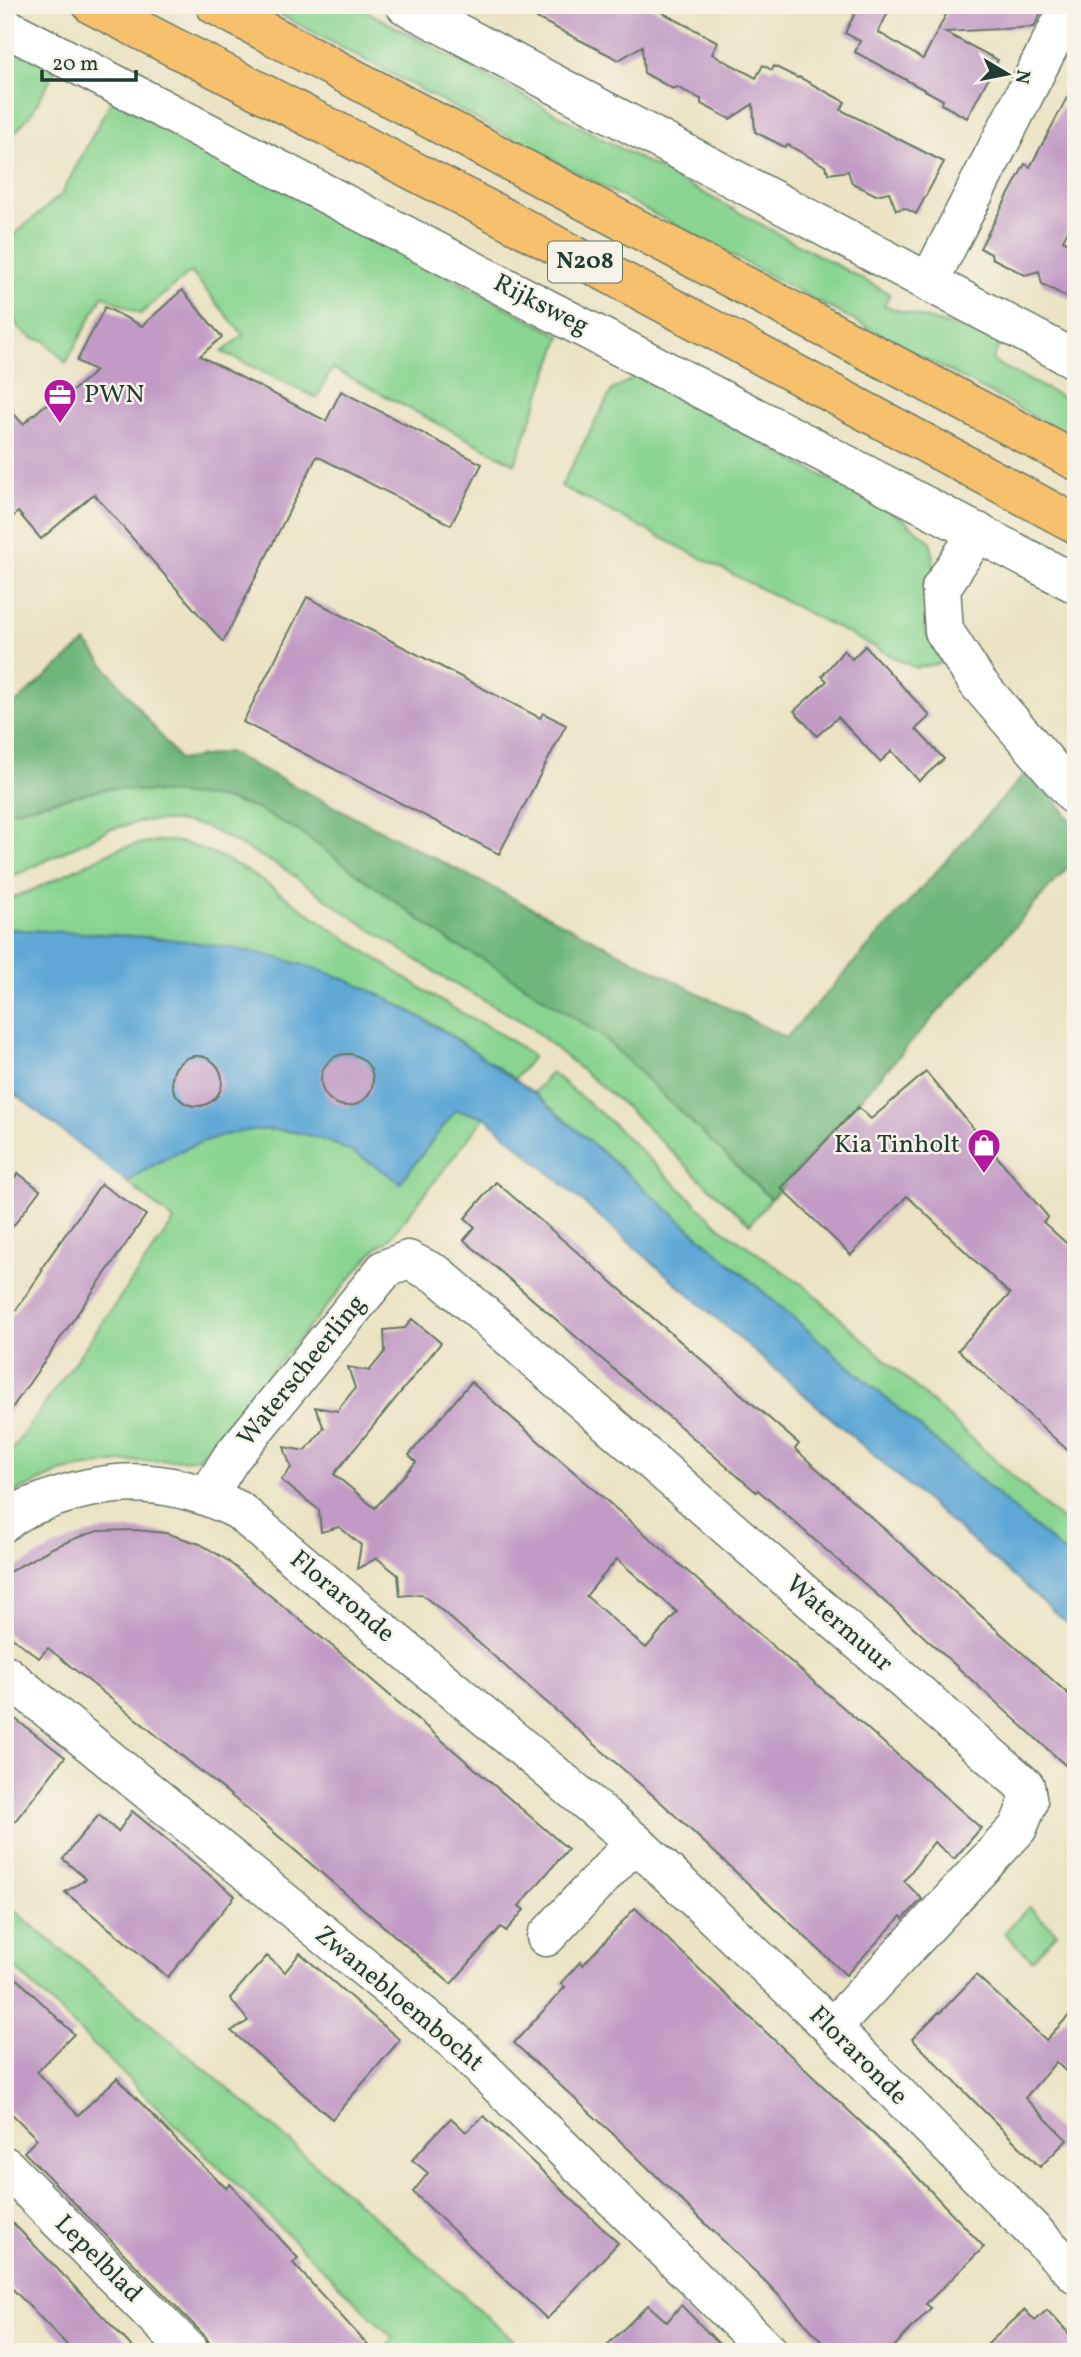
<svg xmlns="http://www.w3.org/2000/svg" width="1081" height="2357" font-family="Vollkorn,serif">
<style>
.green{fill:#89d490;stroke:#548862;stroke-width:2}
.forest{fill:#6eb67a;stroke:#467a57;stroke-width:2}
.water{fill:#5ea7d6;stroke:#3e7285;stroke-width:2}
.building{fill:#c19bc5;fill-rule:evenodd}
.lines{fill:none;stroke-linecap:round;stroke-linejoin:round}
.minor-casing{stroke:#676;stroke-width:41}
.major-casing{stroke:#676;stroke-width:41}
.minor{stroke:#fff;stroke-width:38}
.major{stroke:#f7c06c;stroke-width:38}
.labels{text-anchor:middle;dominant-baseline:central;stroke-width:5;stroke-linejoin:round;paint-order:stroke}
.shield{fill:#f7f3e8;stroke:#60746a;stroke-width:2}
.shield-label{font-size:24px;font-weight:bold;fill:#1f3d34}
.street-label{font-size:26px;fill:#1f3d34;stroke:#f7f3e8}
.poi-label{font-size:26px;fill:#1f3d34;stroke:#f7f3e8;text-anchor:start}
</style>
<rect width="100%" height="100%" fill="#f7f3e8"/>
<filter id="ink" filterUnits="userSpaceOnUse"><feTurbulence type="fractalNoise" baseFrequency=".0143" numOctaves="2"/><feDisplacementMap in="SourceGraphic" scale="14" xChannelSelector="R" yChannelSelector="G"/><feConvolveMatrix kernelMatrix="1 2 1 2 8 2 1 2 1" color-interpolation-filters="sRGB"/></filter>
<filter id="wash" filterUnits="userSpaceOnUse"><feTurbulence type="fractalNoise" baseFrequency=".00686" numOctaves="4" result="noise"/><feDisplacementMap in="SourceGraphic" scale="28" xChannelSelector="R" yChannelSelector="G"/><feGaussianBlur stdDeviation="1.57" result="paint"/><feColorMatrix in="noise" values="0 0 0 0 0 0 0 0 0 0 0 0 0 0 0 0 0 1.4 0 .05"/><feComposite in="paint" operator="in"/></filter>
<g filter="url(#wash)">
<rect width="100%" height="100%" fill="#ebe3c4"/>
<g class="green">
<polygon points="262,5 355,5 890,294 884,306 1001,341 992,361 1076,404 1076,439"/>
<polygon points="5,42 56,69 31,114 5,144"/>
<polygon points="112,99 561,336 515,464 332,368 317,398 222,352 243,335 191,272 140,314 103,295 66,363 44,340 34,339 19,329 12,316 12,303 5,299 5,242 61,195"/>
<polygon points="637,376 903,519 931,542 935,575 925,631 942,663 915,668 561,486 612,390"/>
<polygon points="109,788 221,798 257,809 300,832 455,945 488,962 602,1036 771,1199 750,1224 704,1183 626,1107 525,1023 447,980 346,913 283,868 204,826 175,821 145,821 110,829 25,871 5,878 5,812"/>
<path d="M 173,841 C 234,852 284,898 335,931 C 367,953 400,974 433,996 C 466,1017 502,1031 533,1057 L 515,1079 L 441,1028 L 390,1000 L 153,937 L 5,929 L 5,900 L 33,890 L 117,849 L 147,842 Z"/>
<polygon points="551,1072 612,1123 720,1227 807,1288 1076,1534 1076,1563 534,1093"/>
<path d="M 456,1110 L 485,1117 L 387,1242 L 377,1247 L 197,1459 L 119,1462 L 63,1471 L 5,1497 L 5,1460 L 174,1221 L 127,1182 C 227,1115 302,1109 400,1183 Z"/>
<polygon points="5,1903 248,2105 527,2352 381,2352 393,2338 5,1958"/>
<polygon points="1029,1907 1057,1933 1032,1960 1004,1933"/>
</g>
<polygon class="forest" points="86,642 180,760 228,752 786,1038 1029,769 1076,826 1076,858 771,1199 602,1036 488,962 455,945 300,832 257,809 221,798 109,788 5,812 5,712"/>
<path class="water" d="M 5,929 C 119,935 235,936 342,978 C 412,1006 473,1050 534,1093 L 1076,1563 L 1076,1631 L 485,1117 L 456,1110 L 400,1183 C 303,1109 226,1115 127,1182 L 5,1086 Z"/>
<g id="blocks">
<g class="building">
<polygon points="511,5 648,5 718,42 712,54 756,78 763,65 772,70 774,66 798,78 799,77 845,102 841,110 944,162 916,214 905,208 896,210 889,192 876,195 852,183 848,171 829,174 825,166 788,145 785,147 755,132 753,104 730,119 701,104 701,99 677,87 673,89 644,73 642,46 619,60"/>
<polygon points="859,5 892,5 878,32 923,59 951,5 1045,5 1034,27 944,32 998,60 967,118 941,104 943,100 855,52 860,41 845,33"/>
<polygon points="1076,81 1076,215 1063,240 1076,247 1076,302 1042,284 1039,271 1025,275 992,258 991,254 980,248 1025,164 1030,167"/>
<polygon points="182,290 222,337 200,356 326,421 341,391 482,464 451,525 317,456 223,642 94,494 41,539 18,512 5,524 5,404 23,424 45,405 58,403 96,371 77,361 105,307 142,326"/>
<polygon points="307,597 540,718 543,713 566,725 499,854 243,722"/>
<polygon points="865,646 930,716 916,729 944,759 919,781 892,751 880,762 838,717 817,736 794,711 827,681 822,676 844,650 852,659"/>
<circle cx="347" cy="1080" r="26"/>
<circle cx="197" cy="1081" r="25"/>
<polygon points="926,1072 1048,1217 1043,1222 1076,1252 1076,1458 958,1350 1010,1294 907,1196 851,1255 781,1188 858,1107 871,1119"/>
<polygon points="18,1173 40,1190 5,1237 5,1191"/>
<polygon points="496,1182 799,1444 795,1449 1076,1701 1076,1775 910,1624 758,1490 756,1492 464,1240 475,1227 465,1218"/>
<polygon points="101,1184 146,1215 5,1418 5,1326 43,1270 41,1269"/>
<path d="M 412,1319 L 441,1343 L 334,1474 L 375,1508 L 416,1462 L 409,1455 L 471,1382 L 981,1828 L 954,1859 L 934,1842 L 904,1881 L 922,1899 L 903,1919 L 901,1916 L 846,1975 L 664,1805 L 440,1609 L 421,1594 L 400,1596 L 398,1575 L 377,1558 L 357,1569 L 361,1545 L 339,1527 L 321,1532 L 319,1510 L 281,1480 L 291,1468 L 284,1447 L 305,1451 L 324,1428 L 315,1407 L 337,1411 L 355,1388 L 348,1367 L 369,1371 L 385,1352 L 384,1330 L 405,1328 ZM 617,1559 L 677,1612 L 646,1648 L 586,1596 Z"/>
<polygon points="136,1530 166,1533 200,1544 224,1558 343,1655 568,1849 519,1906 524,1910 506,1931 501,1927 451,1984 228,1793 48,1648 39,1658 5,1632 5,1574 52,1548 79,1537 98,1531"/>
<polygon points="5,1711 65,1757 5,1834"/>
<polygon points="132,1811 235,1896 168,1977 65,1892 86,1879 63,1859 80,1837 99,1815 118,1832"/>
<polygon points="635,1908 904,2163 984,2247 926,2304 931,2308 889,2352 832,2352 768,2284 611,2132 514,2043 565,1987 561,1983 580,1962 583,1965"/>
<polygon points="300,1953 400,2040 332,2119 231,2031 248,2021 230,1998 248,1977 267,1956 285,1972"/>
<polygon points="5,1967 74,2034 37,2072 78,2115 117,2078 178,2142 226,2188 230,2184 298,2258 293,2263 374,2352 214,2352 206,2337 24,2152 37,2139 5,2107"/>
<polygon points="976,1975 1046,2040 1076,2008 1076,2081 1056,2062 1025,2098 1067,2140 1040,2167 912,2039 939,2012 940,2013"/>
<polygon points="484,2116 618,2243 547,2319 413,2192 428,2173 412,2160 430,2140 451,2118 466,2132"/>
<polygon points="5,2215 45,2256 137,2352 74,2352 30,2307 5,2281"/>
<polygon points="648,2305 667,2322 681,2305 727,2352 600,2352"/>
<polygon points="1025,2310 1035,2321 1047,2310 1076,2341 1076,2352 979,2352"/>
</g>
</g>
</g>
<g filter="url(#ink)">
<use href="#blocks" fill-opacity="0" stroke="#676" stroke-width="2"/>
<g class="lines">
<defs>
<g id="minor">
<polyline points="405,5 1076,360"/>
<polyline points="5,27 1076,584"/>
<polyline points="929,282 1070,5"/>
<polyline points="978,532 941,588 944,631 978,683 1076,797"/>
<polyline points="208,1495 231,1458 385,1269 408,1260 438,1275 1025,1786 1028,1803 1018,1828 832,2028"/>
<path d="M 5,1522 C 19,1509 35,1505 53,1498 C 120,1475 175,1479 238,1510 L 635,1842 L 832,2028 L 1076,2274"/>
<polyline points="5,1674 453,2040 769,2352"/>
<polyline points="546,1937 635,1842"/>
<polyline points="5,2166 190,2352"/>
</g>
<g id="major">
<polyline points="92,5 501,216 1076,524"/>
<polyline points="215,5 1076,461"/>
</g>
</defs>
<use href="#minor" class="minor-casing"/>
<use href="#major" class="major-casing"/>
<use href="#minor" class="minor"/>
<use href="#major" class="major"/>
</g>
</g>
<defs>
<symbol id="office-pin" viewBox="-11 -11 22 30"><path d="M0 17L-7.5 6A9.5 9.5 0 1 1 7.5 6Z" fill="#b5179e" stroke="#f7f3e8"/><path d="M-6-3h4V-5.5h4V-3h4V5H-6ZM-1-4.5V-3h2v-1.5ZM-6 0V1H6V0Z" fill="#fff"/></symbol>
<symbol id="shop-pin" viewBox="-11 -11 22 30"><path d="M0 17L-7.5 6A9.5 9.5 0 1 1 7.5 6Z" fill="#b5179e" stroke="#f7f3e8"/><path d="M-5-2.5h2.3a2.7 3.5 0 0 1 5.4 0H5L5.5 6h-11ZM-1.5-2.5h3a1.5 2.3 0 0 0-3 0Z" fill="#fff"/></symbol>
</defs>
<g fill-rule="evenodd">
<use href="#office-pin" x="41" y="376" width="38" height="52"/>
<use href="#shop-pin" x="965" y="1126" width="38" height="52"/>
</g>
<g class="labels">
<rect class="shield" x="548" y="241.5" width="74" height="41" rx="5"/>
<g class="shield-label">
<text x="585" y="262">N208</text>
</g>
<g class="street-label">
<text transform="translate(541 305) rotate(27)">Rijksweg</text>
<text transform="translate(302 1371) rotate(-51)">Waterscheerling</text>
<text transform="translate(342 1597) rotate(40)">Floraronde</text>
<text transform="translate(839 1624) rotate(41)">Watermuur</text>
<text transform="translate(399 1999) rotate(40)">Zwanebloembocht</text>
<text transform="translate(858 2056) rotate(45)">Floraronde</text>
<text transform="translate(98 2259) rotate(45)">Lepelblad</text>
</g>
<g class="poi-label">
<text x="84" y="395">PWN</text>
<text x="960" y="1145" text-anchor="end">Kia Tinholt</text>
</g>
</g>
<rect width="1081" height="2357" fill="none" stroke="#f7f3e8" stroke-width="28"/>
<g transform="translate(1007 74) rotate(100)" stroke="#f7f3e8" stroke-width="5" paint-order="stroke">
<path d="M0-5L12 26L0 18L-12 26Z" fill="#1f3d34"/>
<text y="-10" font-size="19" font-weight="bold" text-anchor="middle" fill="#1f3d34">N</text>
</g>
<path d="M42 70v10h94v-10" fill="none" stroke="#1f3d34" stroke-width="3.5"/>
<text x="52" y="70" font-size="21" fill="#1f3d34" stroke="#f7f3e8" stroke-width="5" paint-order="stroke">20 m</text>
</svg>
